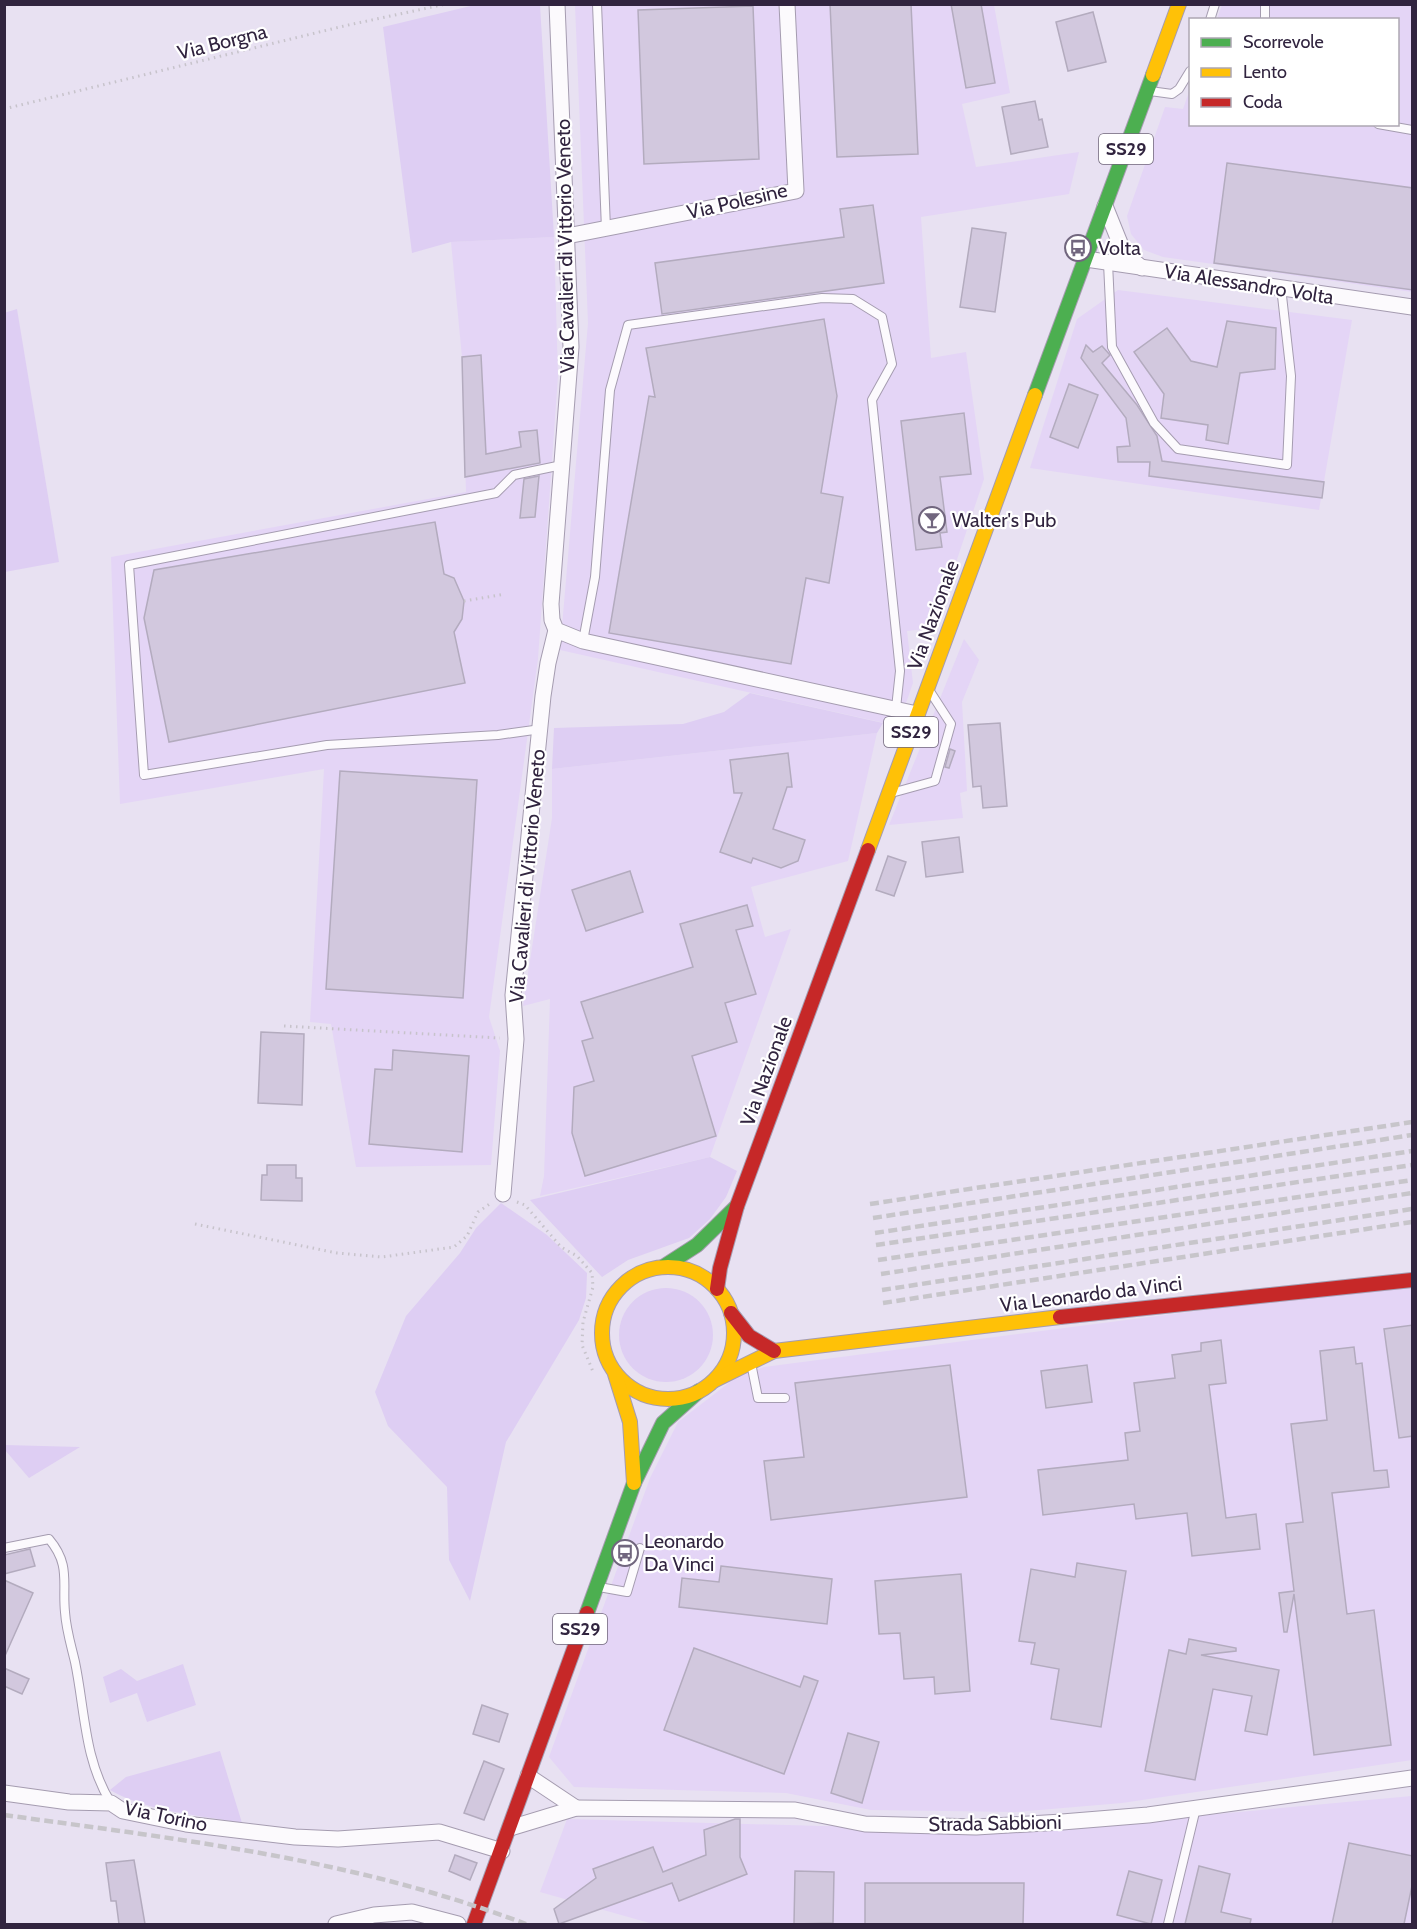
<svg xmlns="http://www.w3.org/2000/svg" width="1417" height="1929" font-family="Cabin,sans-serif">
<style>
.built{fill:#e4d5f6}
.green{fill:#decef3}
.building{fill:#d2c8de;stroke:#b3abbe;stroke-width:1.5}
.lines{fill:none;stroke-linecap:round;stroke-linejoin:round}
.lane-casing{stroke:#a59cb0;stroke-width:10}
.street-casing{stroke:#a59cb0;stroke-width:17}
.fast-casing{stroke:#a59cb0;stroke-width:16}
.slow-casing{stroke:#a59cb0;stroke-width:16}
.jam-casing{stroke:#a59cb0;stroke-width:16}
.path{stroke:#c7c3cb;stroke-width:3;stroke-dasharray:1.5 4.5;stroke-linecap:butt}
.lane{stroke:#fcfafd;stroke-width:8}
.street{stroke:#fcfafd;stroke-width:15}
.fast{stroke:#4caf50;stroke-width:14}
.slow{stroke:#ffc107;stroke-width:14}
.jam{stroke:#c62828;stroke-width:14}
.rail{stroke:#c7c5ca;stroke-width:4.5;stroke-dasharray:9 4.5;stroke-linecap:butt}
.labels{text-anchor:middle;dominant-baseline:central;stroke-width:4.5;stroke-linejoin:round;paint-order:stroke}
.shield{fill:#fff;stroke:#6f6679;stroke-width:1.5}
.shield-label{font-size:18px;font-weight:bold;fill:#31243f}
.street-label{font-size:20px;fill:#31243f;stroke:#fff}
.poi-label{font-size:20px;fill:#31243f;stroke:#fff;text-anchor:start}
</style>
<rect width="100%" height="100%" fill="#e8e1f2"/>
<g class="built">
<polygon points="575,5 994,5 1010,93 962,104 976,167 1079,152 1069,194 921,217 931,358 966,352 984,479 934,628 907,631 913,683 898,726 560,650 588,323"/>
<polygon points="1222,5 1412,5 1412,292 1163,257 1144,250 1131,234 1127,216 1165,107 1183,109 1190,89 1190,124 1398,124 1398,20 1217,19"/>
<polygon points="554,237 558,376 538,659 489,1017 500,1051 491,1165 356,1167 331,1024 310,1022 324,769 120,804 111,557 466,492 462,357 451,242"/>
<polygon points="1118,290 1352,320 1319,510 1030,468 1077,319"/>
<polygon points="964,639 979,660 962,702 967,791 960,793 963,818 889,825"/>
<polygon points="877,733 848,861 751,887 765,937 791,929 710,1157 540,1196 544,1176 550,999 523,1006 552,818 552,769"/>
<polygon points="1412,1283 1412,1760 1122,1803 1015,1812 871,1810 786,1793 574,1787 549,1757 650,1478 678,1422 739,1375 764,1367"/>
<polygon points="1412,1796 1412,1924 653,1924 540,1892 567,1819 821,1826 1076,1827"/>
</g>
<g class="green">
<polygon points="479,4 540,5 554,237 451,242 412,253 383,27"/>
<polygon points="17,309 59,562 5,572 4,313"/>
<polygon points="750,693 883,723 877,733 552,769 554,728 683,724 724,712"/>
<polygon points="710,1157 737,1171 726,1197 710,1219 689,1238 628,1260 602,1277 530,1200"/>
<polygon points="501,1203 547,1235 587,1273 586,1298 579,1320 506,1442 470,1601 449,1560 447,1487 388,1426 375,1392 406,1316 460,1253 476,1228"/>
<circle cx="666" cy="1335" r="47"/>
<polygon points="5,1445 80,1447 29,1478 5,1450"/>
<polygon points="183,1664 196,1705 147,1722 137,1693 110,1703 103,1677 121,1669 137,1681"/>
<path d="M 220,1751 L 242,1823 C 198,1815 149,1812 110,1790 L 126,1777 Z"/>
</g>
<g class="building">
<polygon points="830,4 911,4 918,154 837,157"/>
<polygon points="951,4 981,4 995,83 966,88"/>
<polygon points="753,6 759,159 644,164 638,10"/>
<polygon points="1093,12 1106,62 1068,71 1056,22"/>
<polygon points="1035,101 1039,120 1042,119 1048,147 1011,154 1002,107"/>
<polygon points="1227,163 1413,188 1413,290 1214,263"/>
<polygon points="873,205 884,283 662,314 655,263 844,237 840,209"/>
<polygon points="972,228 1006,233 995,312 960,307"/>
<polygon points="824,319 837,396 821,493 843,497 829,583 806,578 791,664 609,633 649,396 655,397 646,348"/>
<polygon points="1227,321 1276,328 1275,369 1240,373 1228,444 1206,440 1208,425 1161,418 1164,394 1134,352 1167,328 1191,361 1217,367"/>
<polygon points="1086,345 1093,352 1102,346 1110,355 1102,363 1137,405 1157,436 1162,461 1324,482 1322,498 1149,476 1150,462 1118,462 1117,447 1130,446 1126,418 1081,358"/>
<polygon points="481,355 486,454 521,447 519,432 537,430 540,463 465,477 462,357"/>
<polygon points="1069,384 1098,395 1078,448 1050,437"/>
<polygon points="964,413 971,474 940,477 947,532 940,533 942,547 916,550 901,421"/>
<polygon points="539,476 535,517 520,518 524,479"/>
<polygon points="435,522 444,574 454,578 464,601 462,619 454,632 465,683 169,742 144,618 154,570"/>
<polygon points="1000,723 1007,806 983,808 981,786 973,787 968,725"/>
<polygon points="950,749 955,751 949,768 945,767"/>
<polygon points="788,753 792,787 787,787 773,829 805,840 798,861 781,868 753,858 751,863 720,852 742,793 734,793 730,760"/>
<polygon points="340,771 477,780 463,998 326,989"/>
<polygon points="959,837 963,872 926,877 922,842"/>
<polygon points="888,856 906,862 894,896 876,890"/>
<polygon points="630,871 643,912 586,931 572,890"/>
<polygon points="747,905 753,926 736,930 756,994 725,1003 737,1042 692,1056 716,1136 585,1176 572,1133 574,1087 594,1081 582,1041 593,1038 581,1002 693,967 680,924"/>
<polygon points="261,1032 304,1034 302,1105 258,1103"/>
<polygon points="393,1050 469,1056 462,1152 369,1144 375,1069 392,1070"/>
<polygon points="267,1165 296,1165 296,1178 302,1178 302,1201 261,1200 262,1175 267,1175"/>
<polygon points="1413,1325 1413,1436 1399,1438 1384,1329"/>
<polygon points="1221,1340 1226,1383 1209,1385 1226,1518 1256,1514 1260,1549 1192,1556 1187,1513 1136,1519 1134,1504 1043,1515 1038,1470 1128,1460 1125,1433 1140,1431 1134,1383 1175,1378 1172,1355 1201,1351 1201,1343"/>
<polygon points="1354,1347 1356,1364 1362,1363 1374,1471 1387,1470 1389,1487 1332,1493 1347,1614 1374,1610 1391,1745 1314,1755 1294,1594 1287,1632 1284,1632 1279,1593 1294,1591 1286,1524 1303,1522 1291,1424 1327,1420 1320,1351"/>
<polygon points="950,1365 967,1497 771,1520 764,1461 804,1457 795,1383"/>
<polygon points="1087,1365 1092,1402 1046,1408 1041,1371"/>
<polygon points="30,1549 35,1566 4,1574 4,1555"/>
<polygon points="1077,1563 1126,1571 1101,1727 1051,1719 1059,1669 1031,1664 1035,1643 1019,1641 1031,1569 1075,1577"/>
<polygon points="721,1566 832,1579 827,1624 679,1607 682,1578 719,1582"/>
<polygon points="961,1574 970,1691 935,1694 934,1677 904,1679 900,1633 879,1634 875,1581"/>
<polygon points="4,1580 33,1593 4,1658"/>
<polygon points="1189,1639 1236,1648 1236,1651 1201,1655 1279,1670 1267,1735 1245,1731 1252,1696 1213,1689 1195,1780 1145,1771 1169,1650 1186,1654"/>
<polygon points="694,1648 800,1687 804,1676 818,1681 784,1774 664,1730"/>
<polygon points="4,1668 29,1679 22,1694 4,1686"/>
<polygon points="482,1705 508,1714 499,1742 473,1734"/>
<polygon points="848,1733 879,1742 862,1803 831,1793"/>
<polygon points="484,1761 504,1769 484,1820 464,1813"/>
<polygon points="735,1819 740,1819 740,1857 747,1874 679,1901 672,1883 559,1924 554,1909 596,1878 593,1869 653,1847 663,1872 706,1855 704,1830"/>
<polygon points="1349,1843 1413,1856 1413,1881 1404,1924 1332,1924"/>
<polygon points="455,1855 477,1863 470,1880 449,1871"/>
<polygon points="134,1860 145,1924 119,1924 116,1901 111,1901 106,1863"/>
<polygon points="1199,1866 1230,1874 1221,1912 1251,1919 1250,1924 1185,1924"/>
<polygon points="795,1871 834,1872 833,1923 794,1924"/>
<polygon points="1129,1871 1162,1880 1151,1924 1117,1915"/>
<polygon points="865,1883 1024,1883 1023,1924 865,1924"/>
</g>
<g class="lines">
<defs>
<g id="lane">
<polyline points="597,4 606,229"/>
<polyline points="1265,4 1265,20"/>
<polyline points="1210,20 1215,4"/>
<polyline points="1150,91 1172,94 1179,89 1190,71"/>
<polyline points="1378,124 1412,130"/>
<polyline points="1108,263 1112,347 1154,423 1178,449 1287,465 1291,376 1281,287"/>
<polyline points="583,641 595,577 610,390 628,325 822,298 853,299 882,317 892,364 872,400 900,671 896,708"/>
<polyline points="541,729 498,735 327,745 144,775 129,565 496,493 514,475 562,465"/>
<polyline points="895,792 935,781 951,724 931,693"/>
<polyline points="751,1363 758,1398 785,1398"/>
<path d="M 4,1548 L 49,1539 C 71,1565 62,1583 65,1612 C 66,1629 71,1645 75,1662 C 85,1710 84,1760 111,1803"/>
<polyline points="599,1587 627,1592 640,1548"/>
<polyline points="1168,1924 1196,1808"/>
</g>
<g id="street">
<polyline points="557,4 571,347 551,604 552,620 556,630 583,641 917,714"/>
<polyline points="1105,206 1124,253 1142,268"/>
<polyline points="567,236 796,191 787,4"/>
<polyline points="1086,259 1412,307"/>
<polyline points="503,1194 516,1039 513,995 543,696 548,663 556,630"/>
<polyline points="528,1776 576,1808"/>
<polyline points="4,1793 69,1802 111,1803 123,1811 186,1824 295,1837 338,1839 439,1832 502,1851"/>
<polyline points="510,1828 576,1808 795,1810 865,1824 976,1827 1062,1822 1148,1815 1412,1778"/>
<polyline points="336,1924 374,1915 412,1912 458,1924"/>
</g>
<g id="fast">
<polyline points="1035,395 1153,75"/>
<polyline points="663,1267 697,1245 737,1206"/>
<polyline points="587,1613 634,1483 663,1423 699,1391"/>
</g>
<g id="slow">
<polyline points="1153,75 1179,4"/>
<polyline points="868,850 1035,395"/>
<circle cx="668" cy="1333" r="66"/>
<polyline points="615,1374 630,1422 634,1483"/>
<polyline points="715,1380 774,1351 1060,1317"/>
</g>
<g id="jam">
<polyline points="717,1289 720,1268 737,1206 868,850"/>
<polyline points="731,1313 749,1336 774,1351"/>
<polyline points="1060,1317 1412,1280"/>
<polyline points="474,1924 587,1613"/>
</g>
</defs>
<use href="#lane" class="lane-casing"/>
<use href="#street" class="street-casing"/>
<use href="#fast" class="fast-casing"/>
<use href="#slow" class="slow-casing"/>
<use href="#jam" class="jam-casing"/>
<g class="path">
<polyline points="4,109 344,26 446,4"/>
<polyline points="464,601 505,594"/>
<polyline points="284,1026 500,1038"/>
<polyline points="517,1202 525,1205 561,1247 577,1256 592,1273 593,1287 583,1322 582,1345 594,1374"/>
<polyline points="195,1224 337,1253 382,1257 454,1247 467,1236 478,1212 491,1203"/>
</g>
<use href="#lane" class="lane"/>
<use href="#street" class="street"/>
<use href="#fast" class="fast"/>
<use href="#slow" class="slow"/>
<use href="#jam" class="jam"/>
<g class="rail">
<polyline points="870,1204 1412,1122"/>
<polyline points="873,1218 1412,1135"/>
<polyline points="875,1233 1412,1151"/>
<polyline points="876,1245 1412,1165"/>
<polyline points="878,1260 1412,1180"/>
<polyline points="881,1274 1412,1193"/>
<polyline points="882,1290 1412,1209"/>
<polyline points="883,1303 1412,1222"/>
<path d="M 4,1815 C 185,1840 354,1859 526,1924"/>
</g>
</g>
<defs>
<symbol id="bus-ring" viewBox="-11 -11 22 22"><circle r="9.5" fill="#fff" stroke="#71667e" stroke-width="1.5"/><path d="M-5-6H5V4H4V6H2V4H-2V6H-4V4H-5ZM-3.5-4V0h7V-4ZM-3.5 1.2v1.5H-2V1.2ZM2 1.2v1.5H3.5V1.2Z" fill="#71667e"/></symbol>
<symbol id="bar-ring" viewBox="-11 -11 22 22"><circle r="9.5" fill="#fff" stroke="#71667e" stroke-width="1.5"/><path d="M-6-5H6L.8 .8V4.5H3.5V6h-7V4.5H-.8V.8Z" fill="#71667e"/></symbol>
</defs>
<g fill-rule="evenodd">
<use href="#bus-ring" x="1063" y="233" width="30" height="30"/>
<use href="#bar-ring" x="917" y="505" width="30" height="30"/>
<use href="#bus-ring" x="610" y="1538" width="30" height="30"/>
</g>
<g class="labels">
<g class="shield">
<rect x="1099" y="134" width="54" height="30" rx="4.5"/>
<rect x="884" y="717" width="54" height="30" rx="4.5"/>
<rect x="553" y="1614" width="54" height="30" rx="4.5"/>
</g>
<g class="shield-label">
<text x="1126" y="149">SS29</text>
<text x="911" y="732">SS29</text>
<text x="580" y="1629">SS29</text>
</g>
<g class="street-label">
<text transform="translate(222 42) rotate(-14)">Via Borgna</text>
<text transform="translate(737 201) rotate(-13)">Via Polesine</text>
<text transform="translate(565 246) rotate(-91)">Via Cavalieri di Vittorio Veneto</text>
<text transform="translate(1249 284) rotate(9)">Via Alessandro Volta</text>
<text transform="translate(933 615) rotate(-70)">Via Nazionale</text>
<text transform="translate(527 876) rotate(-85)">Via Cavalieri di Vittorio Veneto</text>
<text transform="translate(766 1071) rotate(-70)">Via Nazionale</text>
<text transform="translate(1091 1294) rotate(-7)">Via Leonardo da Vinci</text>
<text transform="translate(166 1816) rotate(12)">Via Torino</text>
<text transform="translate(995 1823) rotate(-1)">Strada Sabbioni</text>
</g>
<g class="poi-label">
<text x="1098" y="248">Volta</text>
<text x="952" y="520">Walter's Pub</text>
<text x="644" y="1541">Leonardo<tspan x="644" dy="23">Da Vinci</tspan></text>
</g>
</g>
<rect width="1417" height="1929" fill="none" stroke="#31243f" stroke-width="12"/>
<rect x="1189" y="18" width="210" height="108" fill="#ffffff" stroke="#ada7b2" stroke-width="1.5"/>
<rect x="1201" y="38" width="30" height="9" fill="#4caf50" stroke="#ada7b2" stroke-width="1.5"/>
<text x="1243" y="48" font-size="18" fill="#31243f">Scorrevole</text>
<rect x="1201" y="68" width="30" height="9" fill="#ffc107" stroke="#ada7b2" stroke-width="1.5"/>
<text x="1243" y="78" font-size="18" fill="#31243f">Lento</text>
<rect x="1201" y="98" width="30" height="9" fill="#c62828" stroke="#ada7b2" stroke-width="1.5"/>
<text x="1243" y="108" font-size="18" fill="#31243f">Coda</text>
</svg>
